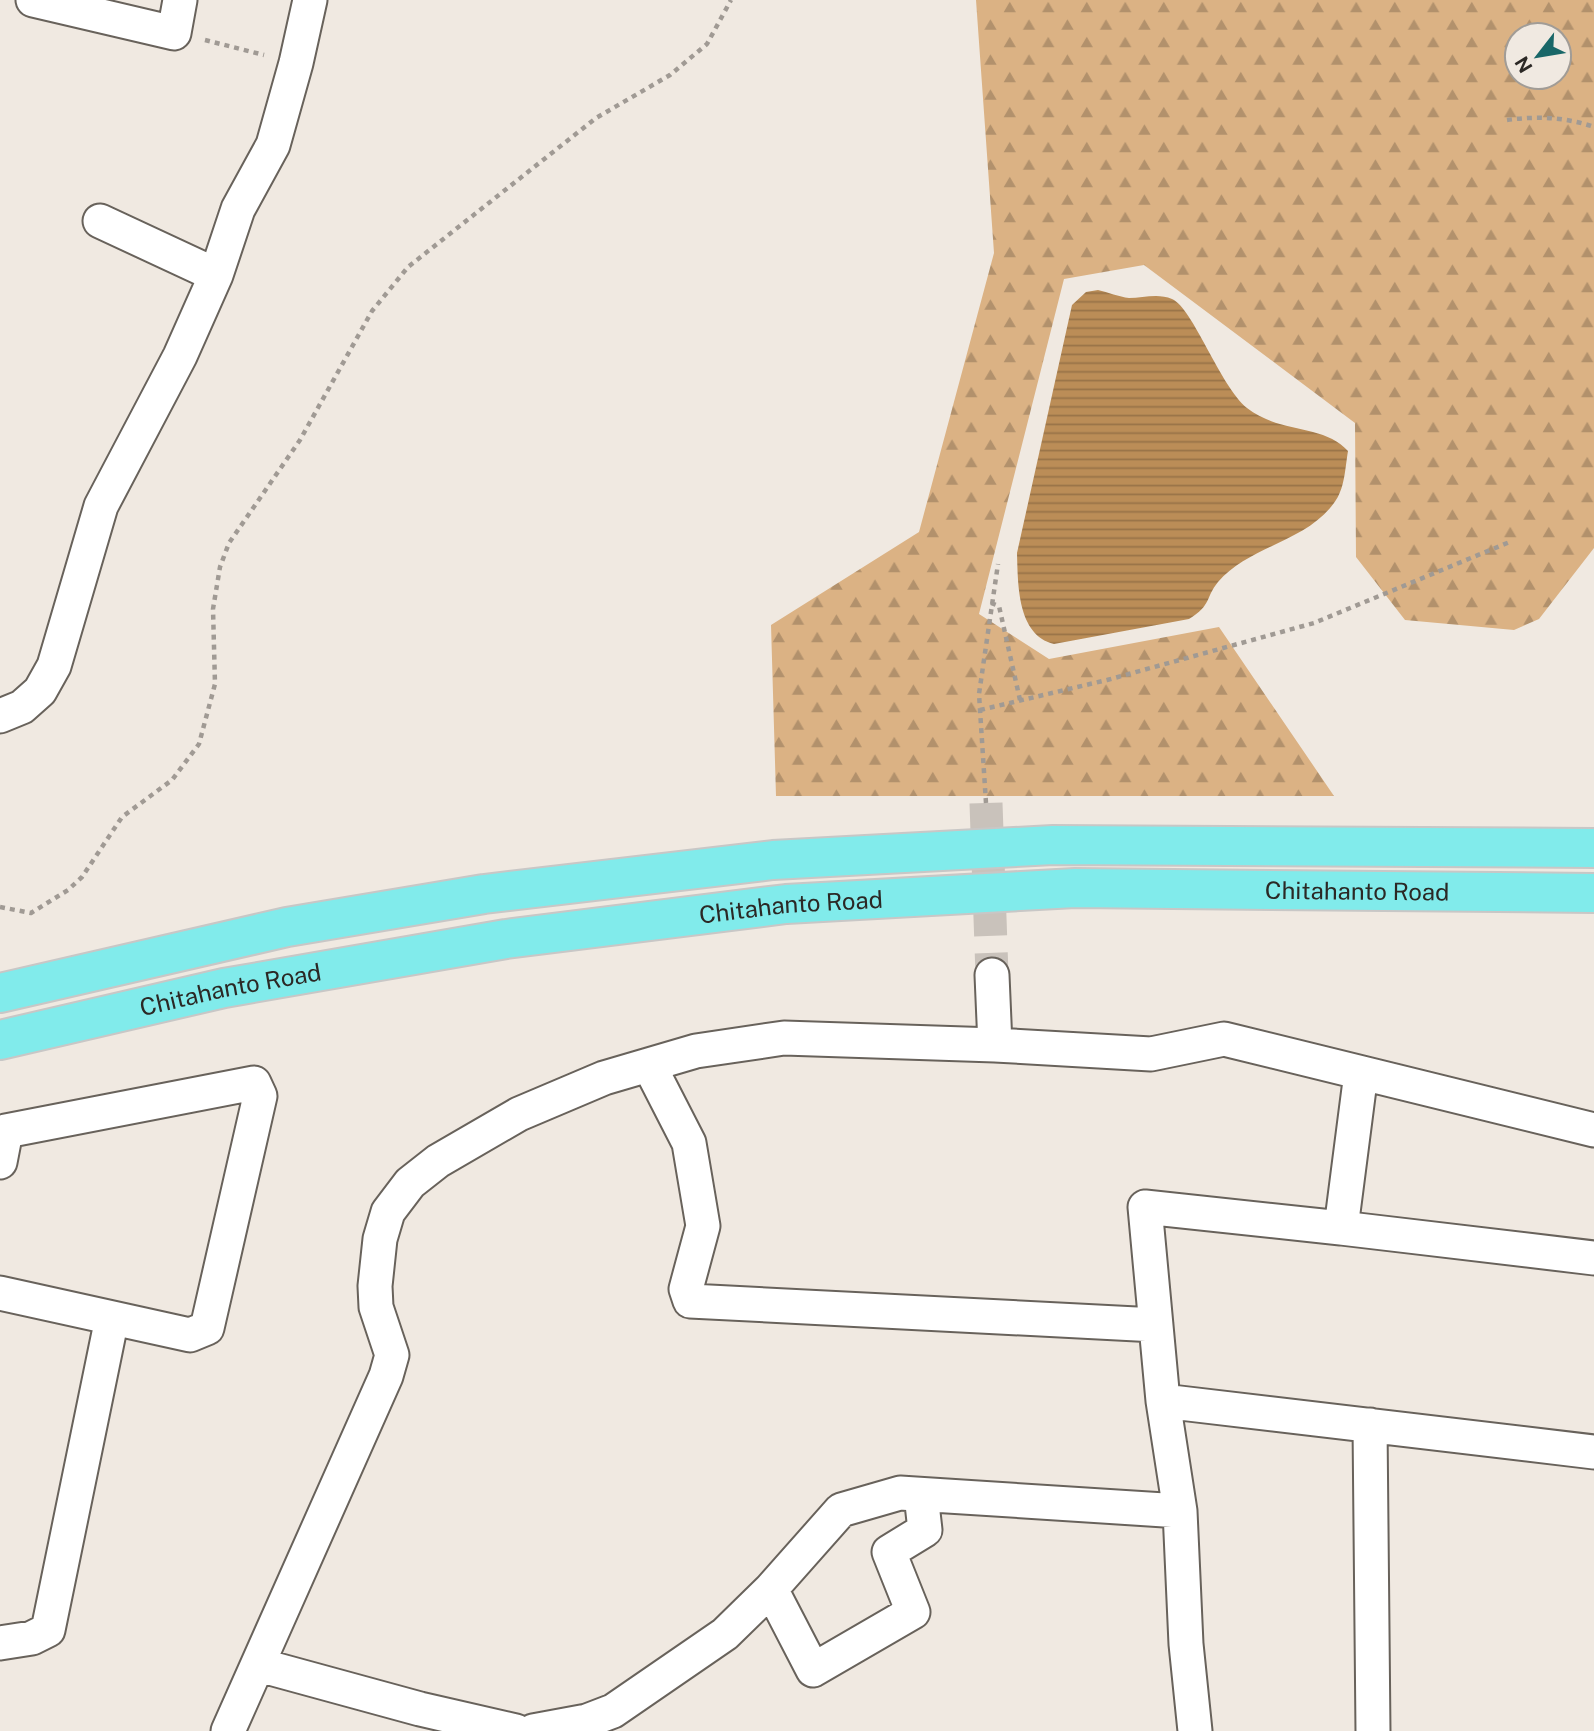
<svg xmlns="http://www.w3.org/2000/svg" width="1594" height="1731" font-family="'Public Sans',sans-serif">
  <defs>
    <pattern id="forest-firs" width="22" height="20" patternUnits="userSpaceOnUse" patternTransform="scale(1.75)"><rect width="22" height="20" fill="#dbb284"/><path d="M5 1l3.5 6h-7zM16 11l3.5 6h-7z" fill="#b2916c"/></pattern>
    <pattern id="water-rules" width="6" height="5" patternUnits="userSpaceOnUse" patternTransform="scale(1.75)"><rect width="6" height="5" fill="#bb8d57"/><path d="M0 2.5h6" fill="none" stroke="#987348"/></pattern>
  </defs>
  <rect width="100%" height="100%" fill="#f0e9e1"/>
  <path fill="url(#forest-firs)" fill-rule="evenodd" d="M976,0H1594V548L1539,619L1514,630L1405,620L1356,557L1355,423L1144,265L1064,279L979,614L1049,659L1219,627L1334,796H776L771,625L919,532L994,253ZM1517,35H1559V77H1517Z"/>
  <path fill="url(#water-rules)" d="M1098,290C1108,292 1119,297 1129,298C1143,298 1158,293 1172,299C1193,308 1220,386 1247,408C1280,434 1325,424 1348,451C1345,468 1345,489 1334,503C1306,542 1249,546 1218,582C1205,598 1212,605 1189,619L1054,644C1017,635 1018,584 1017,553L1072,305L1086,292Z"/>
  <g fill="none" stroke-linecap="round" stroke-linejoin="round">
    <path stroke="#c9c2bb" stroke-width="33" stroke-dasharray="33 17" stroke-linecap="butt" d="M986,803L992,975"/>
    <defs>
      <path id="street" d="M33,0L174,33L180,0
        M100,221L216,275
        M0,716L22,707L40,691L54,666L101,506L180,356L216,275L238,209L273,145L296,63L310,0
        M995,1045L1151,1054L1224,1039L1594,1130
        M649,1065L689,1143L703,1226L686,1289L690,1301L1156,1325
        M0,1162L6,1131L254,1083L260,1096L207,1328L190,1335L0,1293
        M1341,1228L1594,1258
        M1163,1401L1594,1452
        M1370,1425L1373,1731
        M771,1589L813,1670L913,1612L889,1552L925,1530L921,1495
        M0,1643L32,1638L48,1630L112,1318
        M259,1665L420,1709L516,1731
        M228,1731L386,1376L392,1355L376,1307L375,1286L380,1239L388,1212L410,1183L438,1161L519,1114L604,1078L696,1051L784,1038L995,1045L992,975
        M533,1731L587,1721L613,1711L725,1634L771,1589L841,1510L900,1493L1180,1511
        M1195,1731L1186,1644L1180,1511L1163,1401L1145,1207L1341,1228L1361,1073"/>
      <g id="highway">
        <path d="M0,993L287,927L484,894L773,860L1053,845L1594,848"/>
        <path id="s1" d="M0,1040L224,988L506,939L786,904L1075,888L1594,893"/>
      </g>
    </defs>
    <use href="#street" stroke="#68625b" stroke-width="37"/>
    <use href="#highway" stroke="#c8c7c6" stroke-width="42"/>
    <path stroke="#a09a94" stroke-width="4.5" stroke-dasharray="5 5" stroke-linecap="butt" d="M205,40L264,55
      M1507,120C1536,116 1566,117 1594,127
      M991,603L999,606L1020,700
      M980,710L1107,680L1314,623L1512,541
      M986,803L979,694L998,564
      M0,907L31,913L68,890L82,877L122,817L172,780L199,744L215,684L213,609L220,567L229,543L300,440L372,311L408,267L596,118L670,75L707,44L731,0"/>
    <use href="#street" stroke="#fff" stroke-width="33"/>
    <use href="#highway" stroke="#81ebeb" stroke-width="38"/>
  </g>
  <g text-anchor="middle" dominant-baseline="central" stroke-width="7" stroke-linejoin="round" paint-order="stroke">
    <g font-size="24" fill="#2b2825" stroke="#f0e9e1">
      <text stroke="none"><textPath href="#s1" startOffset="1370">Chitahanto Road</textPath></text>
      <text stroke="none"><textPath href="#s1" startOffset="803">Chitahanto Road</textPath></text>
      <text stroke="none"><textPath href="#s1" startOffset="236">Chitahanto Road</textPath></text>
    </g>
  </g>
  <g transform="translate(1538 56) rotate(239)"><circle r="33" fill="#f0e9e1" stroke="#a19c96" stroke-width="2"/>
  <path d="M0-5L12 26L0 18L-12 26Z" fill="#196768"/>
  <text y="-10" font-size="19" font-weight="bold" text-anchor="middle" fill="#2b2825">N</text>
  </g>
</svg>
